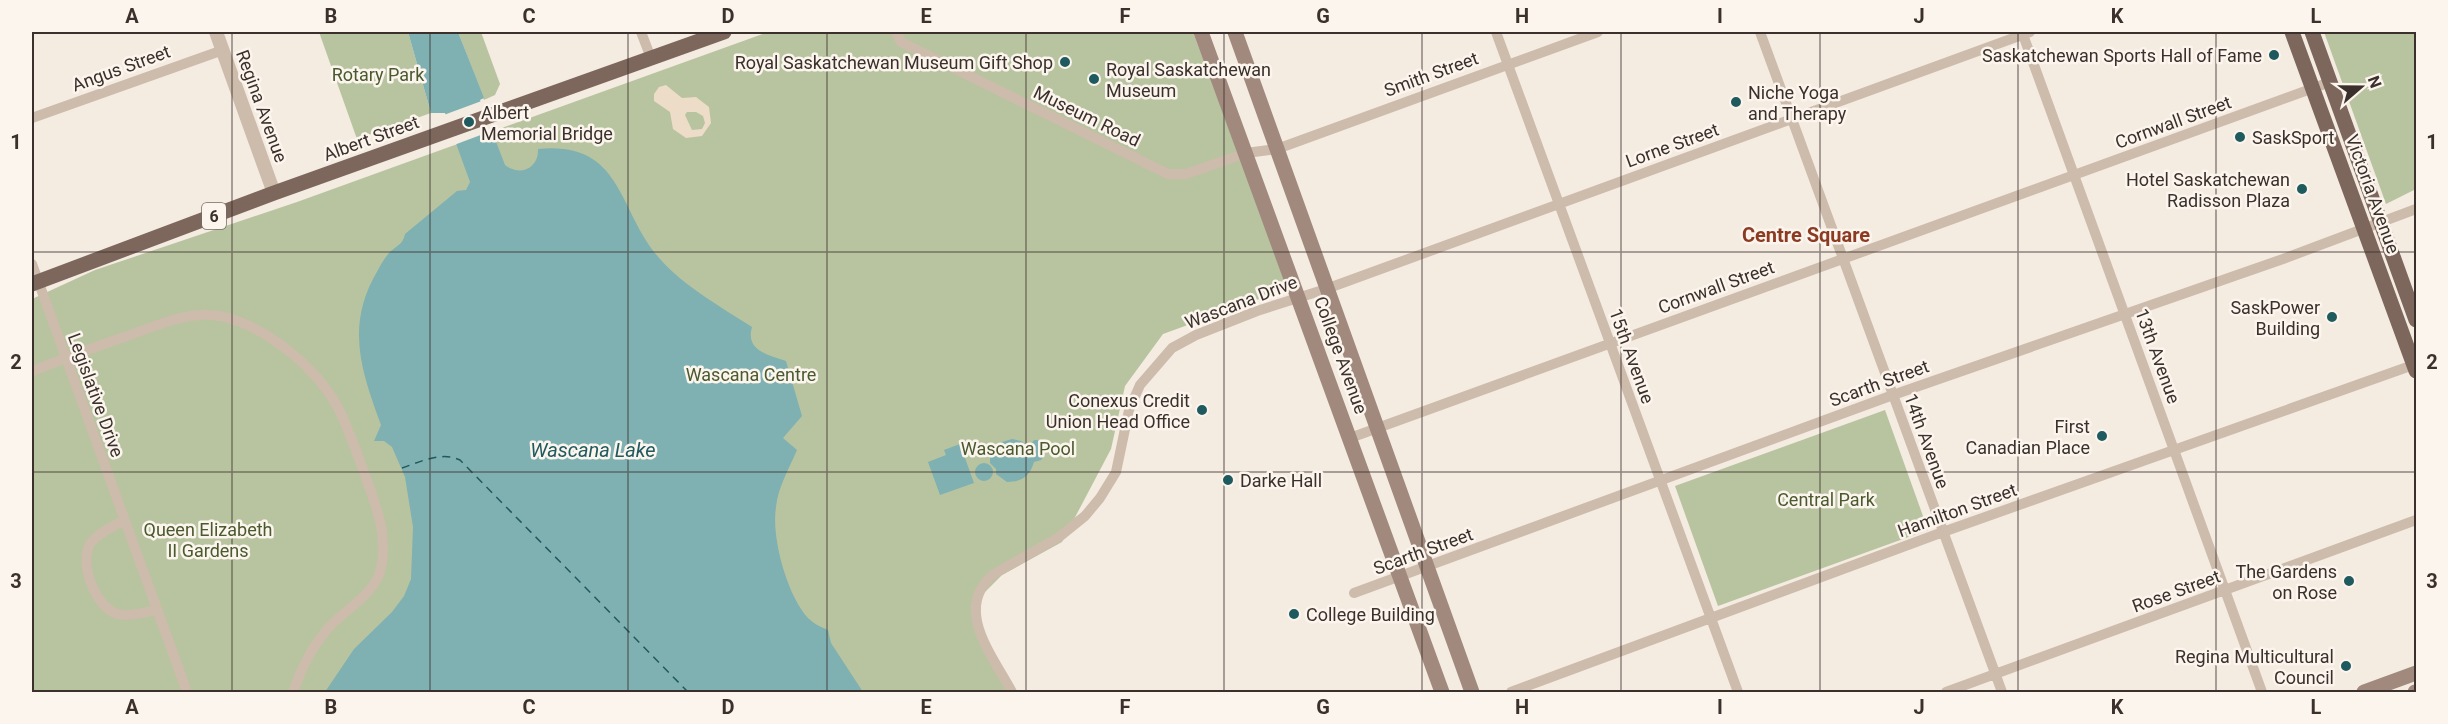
<svg xmlns="http://www.w3.org/2000/svg" width="2448" height="724" font-family="Roboto,sans-serif">
  <rect width="100%" height="100%" fill="#f4ebe1"/>
  <path fill="#b8c4a0" d="M319,32H408L431,113L357,139Z
    M458,32H481L500,84L495,95L484,100Z
    M768,32H1193L1289,288L1163,334L1125,386L1111,449L1062,542L1002,575L981,596L980,626L1016,692H32V299L95,270L297,202Z
    M2324,32H2416V189L2386,204Z
    M1885,410L1928,530L1718,606L1675,486Z"/>
  <path fill="#ecdcc8" fill-rule="evenodd" d="M666,85L682,98L696,97L709,107L711,123L702,136L686,138L673,129L670,112L654,101V94L659,87ZM687,112H696L703,116L705,123L702,129L692,130L685,115Z"/>
  <path fill="#7fb0b2" d="M408,32H458L484,98L480,100L505,165C520,177 539,168 538,149C624,141 617,211 660,259C685,287 721,307 752,327C745,351 769,355 786,361L802,416L783,438L797,450C789,469 778,487 776,507C771,537 787,595 808,618C814,624 821,627 828,630L831,643L863,692H325L354,649L392,612L404,596L411,579L413,527L405,477L392,447L384,441H374L381,425C361,370 345,325 378,270C381,264 386,256 391,251C398,245 403,244 405,234L457,191L466,190L470,182L445,113H431Z
    M1012,439L1021,441L1029,447L1034,440H1041C1046,445 1046,455 1041,460L1034,462C1030,476 1022,482 1007,482L996,474V469L990,463V457L999,443Z
    M960,444L974,483L940,495L928,462L946,455L944,450Z
    M975 472a9 9 0 1 1 18 0a9 9 0 1 1-18 0Z"/>
  <path fill="#f4ebe1" d="M487,99L484,102L494,130L454,145L443,116H441Z"/>
  <g fill="none" stroke-linecap="round" stroke-linejoin="round">
    <path stroke="#1f5a5e" stroke-width="1.5" stroke-dasharray="8 6" stroke-linecap="butt" d="M402,468C420,462 441,451 460,460L688,692"/>
    <path stroke="#cdbbac" stroke-width="10" d="M641,32L651,58
      M896,32L901,42L1168,174H1186L1246,153L1277,149L1598,32
      M1496,32L1738,692
      M1760,32L2002,692
      M2022,32L2262,692
      M32,118L223,50
      M32,264L187,692
      M32,371C64,359 97,346 130,335C152,327 176,317 200,315C250,312 312,362 336,404C348,426 356,451 365,475C376,506 388,534 381,568C375,596 341,611 325,632C311,649 300,672 293,692
      M1350,438L2330,82
      M124,520C113,527 97,533 90,544C79,564 95,605 115,613C127,618 145,612 157,610
      M1354,593L1893,395L2283,259L2416,209
      M1012,692C993,656 952,608 994,574L1059,537L1085,516L1100,498L1116,472L1129,410L1140,385L1172,348L1196,335L1257,311L1326,289L2030,32
      M1511,692L1943,532L2416,364
      M1946,692L2416,520"/>
    <path stroke="#cdbbac" stroke-width="14" d="M216,32L274,193"/>
    <path stroke="#a18a7d" stroke-width="15" d="M1201,32L1442,692
      M1235,32L1472,692
      M2364,692L2416,673
      M2415,692H2416"/>
    <path stroke="#7d675c" stroke-width="15" d="M2292,32L2416,371
      M2312,32L2416,320
      M32,284L274,193L724,32"/>
  </g>
  <path fill="none" stroke="#3b302b" stroke-width="1.5" stroke-opacity="0.55" d="M232,32V692M430,32V692M628,32V692M827,32V692M1026,32V692M1224,32V692M1422,32V692M1621,32V692M1820,32V692M2018,32V692M2216,32V692M32,252H2416M32,472H2416"/>
  <g fill="#1f5a5e" stroke="#fbf5ee" stroke-width="2">
    <circle cx="2274" cy="55" r="6"/>
    <circle cx="1065" cy="62" r="6"/>
    <circle cx="1094" cy="79" r="6"/>
    <circle cx="1736" cy="102" r="6"/>
    <circle cx="469" cy="122" r="6"/>
    <circle cx="2240" cy="137" r="6"/>
    <circle cx="2302" cy="189" r="6"/>
    <circle cx="2332" cy="317" r="6"/>
    <circle cx="1202" cy="410" r="6"/>
    <circle cx="2102" cy="436" r="6"/>
    <circle cx="1228" cy="480" r="6"/>
    <circle cx="2349" cy="581" r="6"/>
    <circle cx="1294" cy="614" r="6"/>
    <circle cx="2346" cy="666" r="6"/>
  </g>
  <g text-anchor="middle" dominant-baseline="central" stroke-width="5" stroke-linejoin="round" paint-order="stroke">
    <rect fill="#fbf5ee" stroke="#756b66" stroke-width="1.5" x="202" y="203" width="24" height="26" rx="4.5"/>
    <g font-size="16" font-weight="bold" fill="#3b302b">
      <text x="214" y="216">6</text>
    </g>
    <g font-size="18" fill="#3b302b" stroke="#fbf5ee" text-anchor="end">
      <text x="2262" y="55">Saskatchewan Sports Hall of Fame</text>
      <text x="1053" y="62">Royal Saskatchewan Museum Gift Shop</text>
      <text x="1106" y="69" text-anchor="start">Royal Saskatchewan<tspan x="1106" dy="21">Museum</tspan></text>
      <text x="1748" y="92" text-anchor="start">Niche Yoga<tspan x="1748" dy="21">and Therapy</tspan></text>
      <text x="481" y="112" text-anchor="start">Albert<tspan x="481" dy="21">Memorial Bridge</tspan></text>
      <text x="2252" y="137" text-anchor="start">SaskSport</text>
      <text x="2290" y="179">Hotel Saskatchewan<tspan x="2290" dy="21">Radisson Plaza</tspan></text>
      <text x="2320" y="307">SaskPower<tspan x="2320" dy="21">Building</tspan></text>
      <text x="1190" y="400">Conexus Credit<tspan x="1190" dy="21">Union Head Office</tspan></text>
      <text x="2090" y="426">First<tspan x="2090" dy="21">Canadian Place</tspan></text>
      <text x="1240" y="480" text-anchor="start">Darke Hall</text>
      <text x="2337" y="571">The Gardens<tspan x="2337" dy="21">on Rose</tspan></text>
      <text x="1306" y="614" text-anchor="start">College Building</text>
      <text x="2334" y="656">Regina Multicultural<tspan x="2334" dy="21">Council</tspan></text>
    </g>
    <g font-size="18" fill="#3b302b" stroke="#fbf5ee">
      <text transform="translate(121 68) rotate(-20)">Angus Street</text>
      <text transform="translate(1431 74) rotate(-20)">Smith Street</text>
      <text transform="translate(262 106) rotate(70)">Regina Avenue</text>
      <text transform="translate(1087 116) rotate(26)">Museum Road</text>
      <text transform="translate(2173 122) rotate(-20)">Cornwall Street</text>
      <text transform="translate(371 138) rotate(-20)">Albert Street</text>
      <text transform="translate(1672 145) rotate(-20)">Lorne Street</text>
      <text transform="translate(2373 194) rotate(70)">Victoria Avenue</text>
      <text transform="translate(1716 287) rotate(-20)">Cornwall Street</text>
      <text transform="translate(1241 302) rotate(-21)">Wascana Drive</text>
      <text transform="translate(1341 355) rotate(70)">College Avenue</text>
      <text transform="translate(1632 356) rotate(70)">15th Avenue</text>
      <text transform="translate(2158 356) rotate(70)">13th Avenue</text>
      <text transform="translate(1879 383) rotate(-20)">Scarth Street</text>
      <text transform="translate(96 395) rotate(70)">Legislative Drive</text>
      <text transform="translate(1927 441) rotate(70)">14th Avenue</text>
      <text transform="translate(1957 510) rotate(-20)">Hamilton Street</text>
      <text transform="translate(1423 551) rotate(-20)">Scarth Street</text>
      <text transform="translate(2176 591) rotate(-20)">Rose Street</text>
    </g>
    <g font-size="18" fill="#4a5a2e" stroke="#fbf5ee">
      <text x="378" y="74">Rotary Park</text>
      <text x="751" y="374">Wascana Centre</text>
      <text x="1018" y="448">Wascana Pool</text>
      <text x="1826" y="499">Central Park</text>
      <text x="208" y="529">Queen Elizabeth<tspan x="208" dy="21">II Gardens</tspan></text>
    </g>
    <g font-size="20" font-weight="bold" fill="#8c3b22" stroke="#fbf5ee">
      <text x="1806" y="235">Centre Square</text>
    </g>
    <g font-size="20" font-style="italic" fill="#1f5a5e" stroke="#fbf5ee">
      <text x="593" y="450">Wascana Lake</text>
    </g>
  </g>
  <rect width="2448" height="724" fill="none" stroke="#fbf5ee" stroke-width="66"/>
  <g transform="translate(2361 87) rotate(70)" stroke="#fbf5ee" stroke-width="4.5" paint-order="stroke">
  <path d="M0-4.5L10 22L0 15L-10 22Z" fill="#3b302b"/>
  <text y="-9" font-size="16" font-weight="bold" text-anchor="middle" fill="#3b302b">N</text>
  </g>
  <rect x="33" y="33" width="2382" height="658" fill="none" stroke="#3b302b" stroke-width="2"/>
  <g font-size="20" text-anchor="middle" font-weight="bold" fill="#3b302b">
    <text x="132" y="23">A</text>
    <text x="331" y="23">B</text>
    <text x="529" y="23">C</text>
    <text x="728" y="23">D</text>
    <text x="926" y="23">E</text>
    <text x="1125" y="23">F</text>
    <text x="1323" y="23">G</text>
    <text x="1522" y="23">H</text>
    <text x="1720" y="23">I</text>
    <text x="1919" y="23">J</text>
    <text x="2117" y="23">K</text>
    <text x="2316" y="23">L</text>
    <text x="16" y="149">1</text>
    <text x="2432" y="149">1</text>
    <text x="16" y="369">2</text>
    <text x="2432" y="369">2</text>
    <text x="16" y="588">3</text>
    <text x="2432" y="588">3</text>
    <text x="132" y="714">A</text>
    <text x="331" y="714">B</text>
    <text x="529" y="714">C</text>
    <text x="728" y="714">D</text>
    <text x="926" y="714">E</text>
    <text x="1125" y="714">F</text>
    <text x="1323" y="714">G</text>
    <text x="1522" y="714">H</text>
    <text x="1720" y="714">I</text>
    <text x="1919" y="714">J</text>
    <text x="2117" y="714">K</text>
    <text x="2316" y="714">L</text>
  </g>
</svg>
